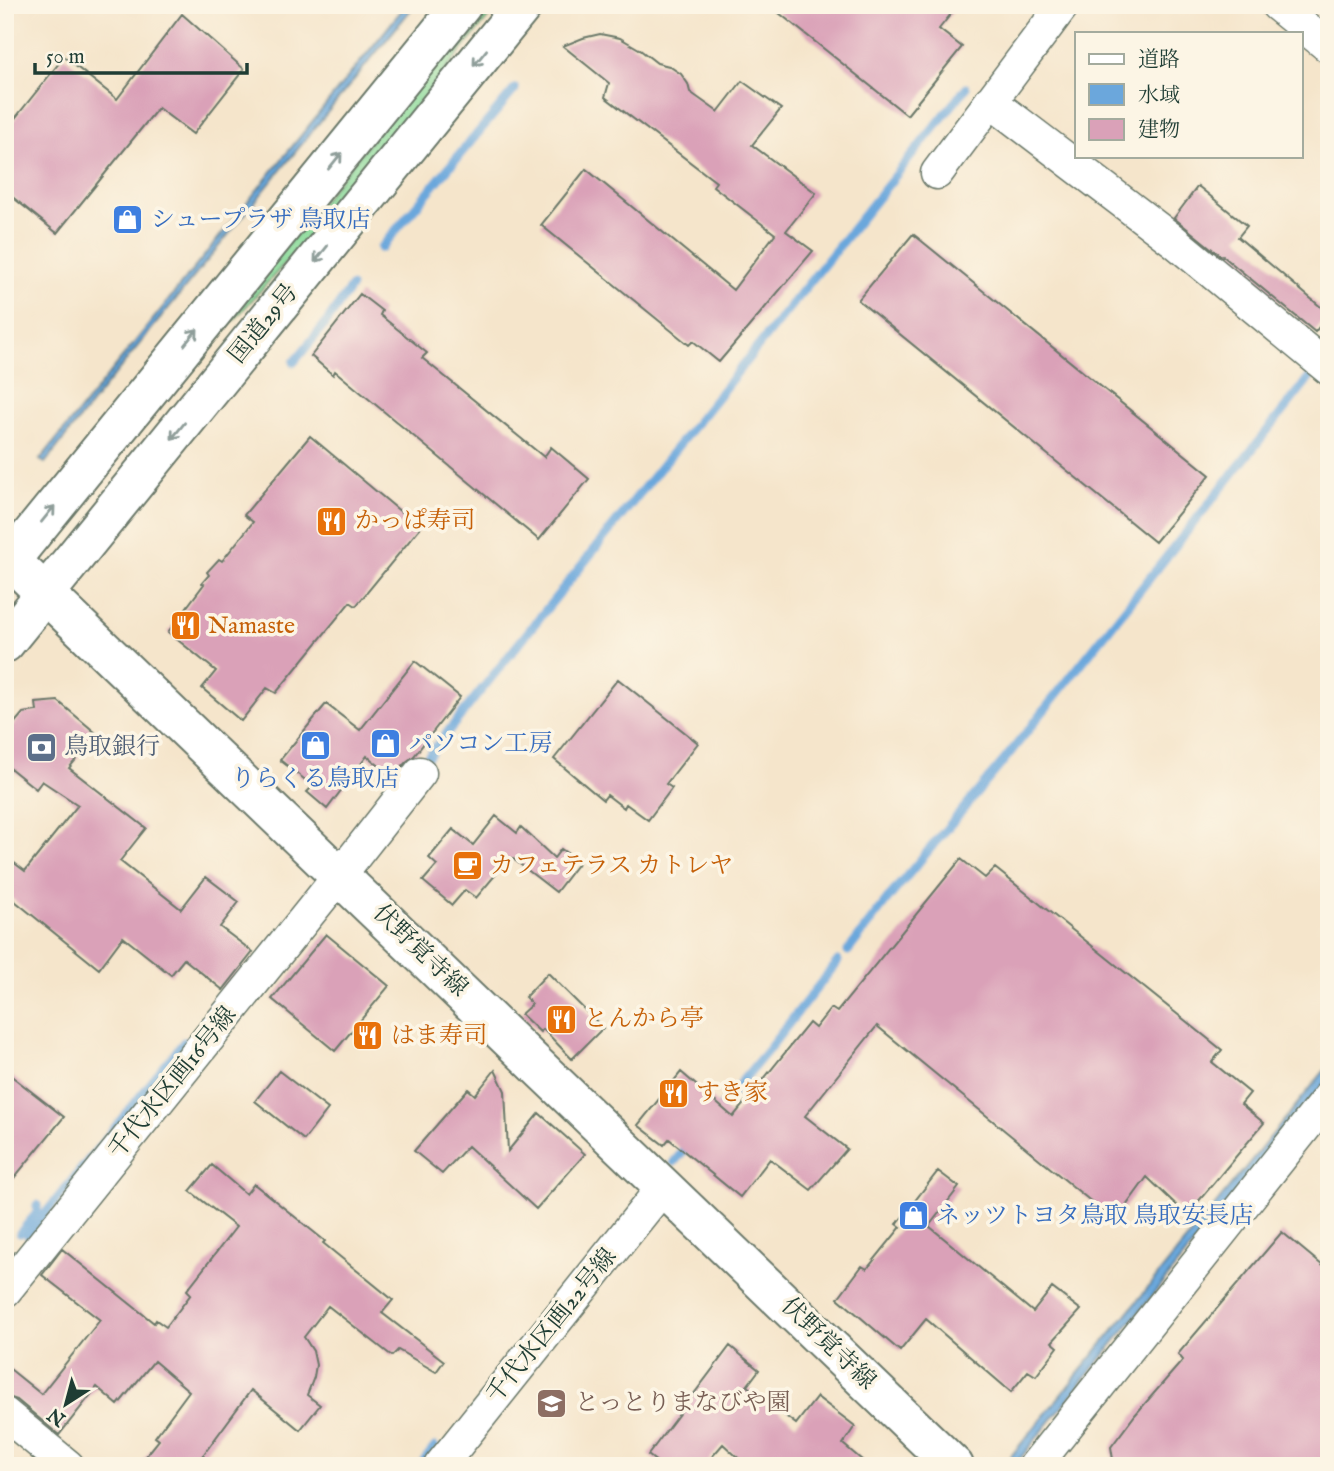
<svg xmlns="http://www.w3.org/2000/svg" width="1334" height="1471" font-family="'IM FELL English','Noto Serif JP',serif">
  <rect width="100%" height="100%" fill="#fcf5e5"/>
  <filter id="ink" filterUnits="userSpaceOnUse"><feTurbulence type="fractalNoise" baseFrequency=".0143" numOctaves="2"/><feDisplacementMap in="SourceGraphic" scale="14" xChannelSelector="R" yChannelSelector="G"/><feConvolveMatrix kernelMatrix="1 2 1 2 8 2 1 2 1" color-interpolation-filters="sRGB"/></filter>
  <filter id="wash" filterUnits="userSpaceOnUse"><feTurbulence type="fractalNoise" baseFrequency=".00686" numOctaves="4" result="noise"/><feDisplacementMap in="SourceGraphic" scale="28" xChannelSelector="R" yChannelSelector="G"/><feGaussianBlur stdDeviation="1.57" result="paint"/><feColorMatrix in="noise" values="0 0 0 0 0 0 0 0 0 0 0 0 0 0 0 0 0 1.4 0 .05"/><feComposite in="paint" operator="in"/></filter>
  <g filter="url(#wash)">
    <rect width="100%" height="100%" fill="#f5e5cb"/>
    <path fill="#8bdb9b" stroke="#558c68" stroke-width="2" d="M480,5H498L335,208L233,321L228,318Z"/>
    <path fill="#6ba7dc" stroke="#457288" stroke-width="2" d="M406,5L413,7L98,395L45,463L40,460Z
      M1329,1065V1078L1014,1466H1003Z"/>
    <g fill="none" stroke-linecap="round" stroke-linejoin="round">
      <path stroke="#6ba7dc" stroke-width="9" d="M381,248L515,89
        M294,362L326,323L351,287
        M417,765H421L966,88
        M848,951L891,895L1002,763L1314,372
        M714,1115L768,1050L838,961
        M674,1162L691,1142
        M20,1233L37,1213V1205
        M28,1235L184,1042
        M5,1264L9,1260
        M420,1466L435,1447"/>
    </g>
    <g id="blocks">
      <path fill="#daa1b8" d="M769,5H958L939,29L962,47L907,115Z
        M182,14L244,69L193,134L158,108L57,233L5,191V131L64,57L117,99Z
        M600,34L620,38L639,49L657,63L669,66L681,74L688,84L690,92L718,112L742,81L781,109L752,145L816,193L786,231L813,251L719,362L693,341L689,345L541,225L586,169L733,290L775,234L713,186L716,182L605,97L609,83L563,46L583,38Z
        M1198,186L1247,226L1238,237L1329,314L1315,332L1223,256L1222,257L1174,218Z
        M913,234L1210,475L1155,542L858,300Z
        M360,294L382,311L380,315L427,353L422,358L544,457L551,447L589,479L539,540L335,371L333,375L311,356Z
        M310,436L420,528L356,606L350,602L276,693L267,688L241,721L202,688L216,671L168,632L204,584L202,583L209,575L207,572L219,559L222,561L253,522L244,515Z
        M415,661L460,697L414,756L406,762L393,777L367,756L327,809L307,792L313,786L280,760L326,704L360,730Z
        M618,679L698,743L666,784L672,788L648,820L626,804L624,808L607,795L603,800L554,759Z
        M58,701L97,734L69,768L146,828L120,861L181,909L206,877L239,902L220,927L253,952L223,990L184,959L171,975L123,937L99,969L5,893V856L25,871L78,805L42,781L36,789L5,764V734L23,713L37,711L36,703Z
        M496,816L517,833L521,827L554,858L561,849L579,862L556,892L512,858L509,861L508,860L476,898L465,890L452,905L423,881L437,865L429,858L453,829L473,845Z
        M961,859L985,878L995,868L1222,1050L1212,1062L1250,1093L1241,1104L1264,1123L1187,1215L1147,1177L1115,1221L877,1026L805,1116L847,1149L811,1190L770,1159L740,1197L669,1139L664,1145L638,1125L681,1072L733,1117L809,1023L815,1028L831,1008L837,1012Z
        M326,934L389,986L335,1051L272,999Z
        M548,973L603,1028L572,1059L543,1029L540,1032L521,1014L532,1004L525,997Z
        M495,1070L505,1091L508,1151L539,1113L585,1154L536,1209L468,1146L442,1174L414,1151L468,1089L475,1095Z
        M5,1071L64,1117L5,1189Z
        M279,1071L328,1109L304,1140L255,1101Z
        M212,1165L246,1194L254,1184L325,1241L323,1243L393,1300L382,1313L444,1361L436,1372L398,1350L392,1356L328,1306L304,1337L313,1351L316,1365L314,1377L307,1395L320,1405L300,1430L251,1390L195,1466H138L159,1440L155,1437L189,1391L154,1361L118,1405L97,1387L59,1435L17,1400L5,1396V1365L41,1394L100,1320L42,1275L62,1249L154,1323L156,1320L166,1327L191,1294L187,1290L236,1227L190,1191Z
        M938,1171L959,1187L929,1226L1033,1312L1052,1288L1081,1310L1052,1342L1058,1347L1036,1376L1028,1371L1011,1392L926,1319L900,1351L838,1298L862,1266L867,1269L901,1227L897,1224Z
        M1282,1232L1329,1271V1466H1114L1111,1447L1135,1415L1183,1360L1178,1354Z
        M730,1346L759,1370L747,1386L796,1424L817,1397L855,1426L843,1444L869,1466H747L723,1444L704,1466H662L648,1455Z"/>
    </g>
  </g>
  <g filter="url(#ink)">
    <use href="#blocks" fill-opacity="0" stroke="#6a7869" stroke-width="2"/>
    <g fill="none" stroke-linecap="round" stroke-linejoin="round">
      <defs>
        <path id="street" d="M1277,5L1329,47
          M990,101L1174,241L1329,369
          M937,173L1063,5
          M5,1291L340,875L420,773
          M5,1414L68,1466
          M440,1466L664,1186
          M1035,1466L1329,1097"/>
        <path id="secondary" d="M5,555L954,1466"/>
        <path id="highway" d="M5,567L462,5
          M5,643L523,5"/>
      </defs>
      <use href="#street" stroke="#6a7869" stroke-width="35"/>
      <use href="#secondary" stroke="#6a7869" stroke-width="42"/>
      <use href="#highway" stroke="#6a7869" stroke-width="42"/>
      <use href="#street" stroke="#fff" stroke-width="32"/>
      <use href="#secondary" stroke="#fff" stroke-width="38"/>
      <use href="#highway" stroke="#fff" stroke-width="38"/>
    </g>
    <defs><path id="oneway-shaft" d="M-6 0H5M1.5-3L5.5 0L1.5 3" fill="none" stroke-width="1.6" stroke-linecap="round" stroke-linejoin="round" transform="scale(1.75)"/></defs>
    <g stroke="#8f9e9a">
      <use href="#oneway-shaft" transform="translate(480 58) rotate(129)"/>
      <use href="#oneway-shaft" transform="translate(335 161) rotate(-51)"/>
      <use href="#oneway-shaft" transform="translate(321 254) rotate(129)"/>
      <use href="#oneway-shaft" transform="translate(191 337) rotate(-51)"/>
      <use href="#oneway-shaft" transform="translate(178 431) rotate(129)"/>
      <use href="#oneway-shaft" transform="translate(48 514) rotate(-51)"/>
    </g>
  </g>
  <defs>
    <symbol id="shop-square" viewBox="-11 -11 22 22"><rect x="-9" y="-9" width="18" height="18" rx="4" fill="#3f7fe0" stroke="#fcf5e5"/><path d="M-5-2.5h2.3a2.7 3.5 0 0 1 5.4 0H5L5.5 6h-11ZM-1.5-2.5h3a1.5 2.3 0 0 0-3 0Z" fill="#fff"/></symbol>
    <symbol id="restaurant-square" viewBox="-11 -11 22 22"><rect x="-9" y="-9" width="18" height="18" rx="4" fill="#e8710a" stroke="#fcf5e5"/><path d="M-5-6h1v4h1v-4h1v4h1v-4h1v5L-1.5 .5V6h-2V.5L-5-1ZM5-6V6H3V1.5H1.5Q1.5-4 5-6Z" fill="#fff"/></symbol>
    <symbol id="bank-square" viewBox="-11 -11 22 22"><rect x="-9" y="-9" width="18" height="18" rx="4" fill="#5c6f8a" stroke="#fcf5e5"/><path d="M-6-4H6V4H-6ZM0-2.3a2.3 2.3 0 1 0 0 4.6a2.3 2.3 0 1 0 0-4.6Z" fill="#fff"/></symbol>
    <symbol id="cafe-square" viewBox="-11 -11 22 22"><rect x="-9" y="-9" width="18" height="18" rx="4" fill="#e8710a" stroke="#fcf5e5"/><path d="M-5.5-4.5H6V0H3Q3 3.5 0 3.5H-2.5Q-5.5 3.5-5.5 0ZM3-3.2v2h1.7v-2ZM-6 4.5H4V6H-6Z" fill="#fff"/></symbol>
    <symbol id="school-square" viewBox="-11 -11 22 22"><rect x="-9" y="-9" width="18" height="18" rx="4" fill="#8d6e63" stroke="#fcf5e5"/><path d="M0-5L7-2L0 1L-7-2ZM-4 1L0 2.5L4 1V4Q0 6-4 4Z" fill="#fff"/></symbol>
  </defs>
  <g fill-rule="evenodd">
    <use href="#shop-square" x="110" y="202" width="35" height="35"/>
    <use href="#restaurant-square" x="314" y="504" width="35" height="35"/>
    <use href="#restaurant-square" x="168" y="608" width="35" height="35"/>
    <use href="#shop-square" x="368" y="726" width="35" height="35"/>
    <use href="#shop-square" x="298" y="728" width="35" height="35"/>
    <use href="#bank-square" x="24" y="730" width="35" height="35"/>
    <use href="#cafe-square" x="450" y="848" width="35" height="35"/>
    <use href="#restaurant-square" x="544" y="1002" width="35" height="35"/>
    <use href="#restaurant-square" x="350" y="1018" width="35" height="35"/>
    <use href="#restaurant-square" x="656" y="1076" width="35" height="35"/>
    <use href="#shop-square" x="896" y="1198" width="35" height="35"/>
    <use href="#school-square" x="534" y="1386" width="35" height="35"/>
  </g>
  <g text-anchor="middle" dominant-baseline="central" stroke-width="7" stroke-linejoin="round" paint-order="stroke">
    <g font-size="24" fill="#366cbe" stroke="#fcf5e5" text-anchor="start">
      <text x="151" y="220">シュープラザ 鳥取店</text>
      <text x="409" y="744">パソコン工房</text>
      <text x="315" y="779" text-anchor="middle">りらくる鳥取店</text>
      <text x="936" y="1216">ネッツトヨタ鳥取 鳥取安長店</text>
    </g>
    <g font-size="24" fill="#1f3d34" stroke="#fcf5e5">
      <text transform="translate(264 324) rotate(-51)">国道29号</text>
      <text transform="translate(420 951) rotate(44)">伏野覚寺線</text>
      <text transform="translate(173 1083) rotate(-51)">千代水区画16号線</text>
      <text transform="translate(552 1326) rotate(-51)">千代水区画22号線</text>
      <text transform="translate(828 1344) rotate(44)">伏野覚寺線</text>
    </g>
    <g font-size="24" fill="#c56008" stroke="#fcf5e5" text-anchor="start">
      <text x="355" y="521">かっぱ寿司</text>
      <text x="208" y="626">Namaste</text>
      <text x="490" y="866">カフェテラス カトレヤ</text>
      <text x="584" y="1019">とんから亭</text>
      <text x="391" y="1036">はま寿司</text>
      <text x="696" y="1093">すき家</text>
    </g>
    <g font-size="24" fill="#4e5e75" stroke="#fcf5e5" text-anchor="start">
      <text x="64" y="747">鳥取銀行</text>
    </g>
    <g font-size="24" fill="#785e54" stroke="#fcf5e5" text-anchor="start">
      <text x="575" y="1403">とっとりまなびや園</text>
    </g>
  </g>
  <rect width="1334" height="1471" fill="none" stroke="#fcf5e5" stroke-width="28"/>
  <rect x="1075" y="32" width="228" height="126" fill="#fcf5e5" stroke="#a4ab9e" stroke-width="2"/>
  <rect x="1089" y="54" width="35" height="10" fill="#ffffff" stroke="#a4ab9e" stroke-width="2"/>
  <text x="1138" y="66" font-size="21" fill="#1f3d34">道路</text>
  <rect x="1089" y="84" width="35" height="21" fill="#6ba7dc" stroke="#a4ab9e" stroke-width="2"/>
  <text x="1138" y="102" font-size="21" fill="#1f3d34">水域</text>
  <rect x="1089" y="119" width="35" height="21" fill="#daa1b8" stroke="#a4ab9e" stroke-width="2"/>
  <text x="1138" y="136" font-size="21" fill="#1f3d34">建物</text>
  <g transform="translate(66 1404) rotate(216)" stroke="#fcf5e5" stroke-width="5" paint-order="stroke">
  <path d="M0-5L12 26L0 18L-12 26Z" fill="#1f3d34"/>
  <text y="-10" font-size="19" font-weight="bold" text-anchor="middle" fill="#1f3d34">N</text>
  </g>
  <path d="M35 63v10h212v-10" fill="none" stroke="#1f3d34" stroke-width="3.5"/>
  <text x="46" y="63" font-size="21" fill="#1f3d34" stroke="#fcf5e5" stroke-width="5" paint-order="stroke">50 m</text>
</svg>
